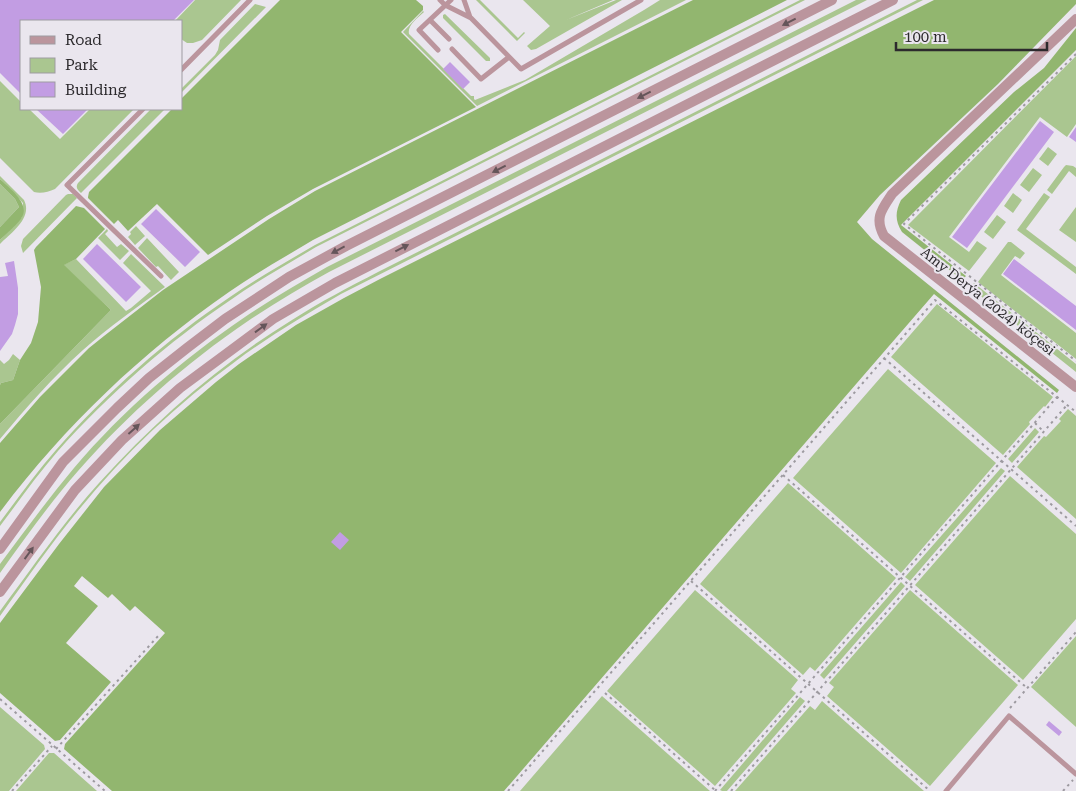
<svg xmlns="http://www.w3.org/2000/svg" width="1076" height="791" font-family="'Roboto Serif',serif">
  <rect width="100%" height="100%" fill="#eae6ee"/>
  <path fill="#aac690" d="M195,0H241L202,40L193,43H187L181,39V21H175Z
    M476,0H480L518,38L524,32L525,33L517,41Z
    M523,0H613L566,20L616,0H622L536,49L531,50L527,46L550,26Z
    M660,0H686L477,106L403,32L423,11L424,12C418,18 407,25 409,34L471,96H474V99L475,100L525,80L644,10Z
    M800,0H805L316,247C288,264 259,280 232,299C168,342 109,394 58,451C37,475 19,501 0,526V522C18,498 36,473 56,450C107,392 166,340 230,297C258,278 286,262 315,245Z
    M856,0H867L329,272C302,287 275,303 248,321C186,363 128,414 78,471C50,503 25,538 0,573V564C24,532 48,499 74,468C123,410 183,359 245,317C272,299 299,283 327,267Z
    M917,0H923L341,294C305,315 269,336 236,361C177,404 123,455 77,512C50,545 25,581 0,616V611C32,568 63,523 99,483C156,420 220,364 292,320C320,302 349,287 378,272Z
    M255,4L266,7L181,93V89L215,55L218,50L220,40Z
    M445,14L490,58V61H486L443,18V15Z
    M1076,56V124L1067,137L1040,117L949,237L969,252L977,241L987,248L969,271L908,225Z
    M0,81L21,102V109H29L60,139L90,109H134L55,189C48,192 41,194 34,192L0,158Z
    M151,109H165L81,193C78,190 75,188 78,183Z
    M1048,147L1057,154L1048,166L1039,159Z
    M1066,165L1073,166L1076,168V177L1069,171L1052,194L1047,190L1064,167Z
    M1033,168L1042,175L1029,192L1020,185Z
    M0,176L24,200C33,218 11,233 0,244V240L22,217L23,203L0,179Z
    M0,184L15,199L19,207L0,227Z
    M1013,193L1022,200L1013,213L1004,206Z
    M1044,193L1050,197L1026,229L1076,267V274L1017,230Z
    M68,194H73L77,198L23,253L21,246L23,239L66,195Z
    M1076,207V242L1059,230Z
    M997,215L1006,222L993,239L984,232Z
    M136,226L145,236L135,245L128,237L131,234L130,232Z
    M107,229L108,231L105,234L117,247L121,244L129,251L120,260L98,238Z
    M147,238L179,272L171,280L158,266L156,267L138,248Z
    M1008,242H1011L1025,253L1020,259L1015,256L1001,275L1076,333V359L978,282Z
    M131,254L165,287C137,307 109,327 83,350C53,377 26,408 0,439V424L111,310L63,265L76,259L126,311L131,308L151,291L123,263Z
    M974,283L1076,364V372L973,290L972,287Z
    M937,304L1053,397L1045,407L1044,406L1029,422L1030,424L1003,455L891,357Z
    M13,354L20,360L13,380L1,383L0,385V360L4,364L9,360Z
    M888,369L996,463L901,573L793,478Z
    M1068,409L1076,416V519L1017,467L1044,436L1046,437L1061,421L1059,419Z
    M1035,428L1039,432L1012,463L1008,459Z
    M1001,468L1005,471L910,581L905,577Z
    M1010,476L1076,534V619L1023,680L915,585Z
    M788,483L896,578L815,671L810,667L803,675L700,584Z
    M901,582L905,586L824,679L820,675Z
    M695,590L798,680L791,689L796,693L715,786L607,691Z
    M910,590L1018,685L930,786L827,696L834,687L829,683Z
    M1076,636V727L1031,687Z
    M602,696L710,791H520Z
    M800,697L805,701L727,791H722L720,790Z
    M822,701L924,791H735L810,706L815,710Z
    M0,707L44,745L45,749L9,791H0Z
    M49,753H54L97,791H16Z"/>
  <path fill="#92b66f" d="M280,0H416L423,6V10L401,32L476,107L313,189L267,216L208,255L157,204L128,231L118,220L114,224L88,198V197L89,192L172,109H181V99Z
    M693,0H787L313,240C285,257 256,273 229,292C141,353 64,427 0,512V443L40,397L89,348L104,336L163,290L269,219L315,191Z
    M934,0H1076V4L998,84L880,195L857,222L872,239L1059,390L1057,393L934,294L504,791H112L64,749L65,744L165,633L135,606L130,611L112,594L108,598L82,576L74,586L98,606L66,643L111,682L60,740L55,741L0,693V623L59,544L104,487L160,430L216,382L239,364L296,325L344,298L380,279Z
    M1076,28V50L901,225L966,276L962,280L902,232C895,221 895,212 901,200L1014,92L1044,68Z
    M0,179C9,188 30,203 22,217C20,222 5,235 0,240V227L19,207L15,199L0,184Z
    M76,206L84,208L105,229L76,259L64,265L111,310L0,424V385L1,383L13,380L20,360L31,343L38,322L41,287L34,250L36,247Z"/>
  <path fill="#c29de3" d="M0,0H194L173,21H21V94L0,73Z
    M450,62L470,82L463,89L443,69Z
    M36,109H88L63,134Z
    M1040,121L1054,132L967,248L952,237Z
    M1076,127V142L1069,137Z
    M156,209L200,252L185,267L141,224Z
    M97,244L141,287L126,302L83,259Z
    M1014,259L1076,306V330L1003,274Z
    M14,261L18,288V314L15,325L12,334L0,351V277L8,276L5,263Z
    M340,532L349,540L340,550L331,542Z
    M1049,721L1062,732L1059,736L1046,725Z"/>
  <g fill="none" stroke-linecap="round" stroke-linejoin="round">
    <path stroke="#9d9aa0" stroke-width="2" stroke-dasharray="2.5 4" stroke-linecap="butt" d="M1076,54L904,224L1076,361
      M884,358L1076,526
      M1035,423L1044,432
      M783,475L1027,688
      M691,581L930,791
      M605,693L716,791
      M0,699L105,791
      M1010,708L1076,632
      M56,749L159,635
      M12,791L52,746
      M508,791L935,300L1076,412
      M715,791L1057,397
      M731,791L1067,405
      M1063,791L1073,780"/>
    <path stroke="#bb959d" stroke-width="5" d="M440,0L445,5L471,18L521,69L641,0
      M464,0L470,17
      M430,20L449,39
      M452,49L481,79L509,57
      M438,50L419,30L451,0
      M181,70L250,0
      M143,109L67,185L161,276
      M946,791L1009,716L1076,774"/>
    <path stroke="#bb959d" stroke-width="10" d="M1076,19L892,194C882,209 874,218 884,236L1076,387
      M0,549L63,462L117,408L149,378L187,348L225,319L289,277L346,246L832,0
      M0,592L75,490L122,440L180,388L226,354L273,319L335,283L893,0"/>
  </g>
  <defs><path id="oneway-solid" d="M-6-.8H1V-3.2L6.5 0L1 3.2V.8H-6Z" transform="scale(1.25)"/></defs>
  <g fill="#65555a">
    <use href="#oneway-solid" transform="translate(789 22) rotate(153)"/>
    <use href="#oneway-solid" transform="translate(644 95) rotate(153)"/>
    <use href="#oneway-solid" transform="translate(499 169) rotate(153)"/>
    <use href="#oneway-solid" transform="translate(402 248) rotate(-27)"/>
    <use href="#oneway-solid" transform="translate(338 250) rotate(152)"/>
    <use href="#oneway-solid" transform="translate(261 328) rotate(-36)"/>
    <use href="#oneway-solid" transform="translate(134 429) rotate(-42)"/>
    <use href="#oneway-solid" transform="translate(29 553) rotate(-54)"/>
  </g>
  <g text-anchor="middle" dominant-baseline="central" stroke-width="4" stroke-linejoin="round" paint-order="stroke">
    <g font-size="14" fill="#2c2a2d" stroke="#eae6ee">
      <text transform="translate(988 301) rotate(38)">Amy Derýa (2024) köçesi</text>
    </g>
  </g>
  <rect x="20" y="20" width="162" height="90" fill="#eae6ee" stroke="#9e9ba1"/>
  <rect x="30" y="36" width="25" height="8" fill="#bb959d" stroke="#9e9ba1"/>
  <text x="65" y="45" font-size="15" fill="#2c2a2d">Road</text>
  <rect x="30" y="58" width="25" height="15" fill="#aac690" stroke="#9e9ba1"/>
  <text x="65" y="70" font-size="15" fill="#2c2a2d">Park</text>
  <rect x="30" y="82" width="25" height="15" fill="#c29de3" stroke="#9e9ba1"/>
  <text x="65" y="95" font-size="15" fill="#2c2a2d">Building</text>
  <path d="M896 42v8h151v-8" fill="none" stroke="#2c2a2d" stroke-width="2.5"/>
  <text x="904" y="42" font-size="15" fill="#2c2a2d" stroke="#eae6ee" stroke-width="4" paint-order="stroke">100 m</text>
</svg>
